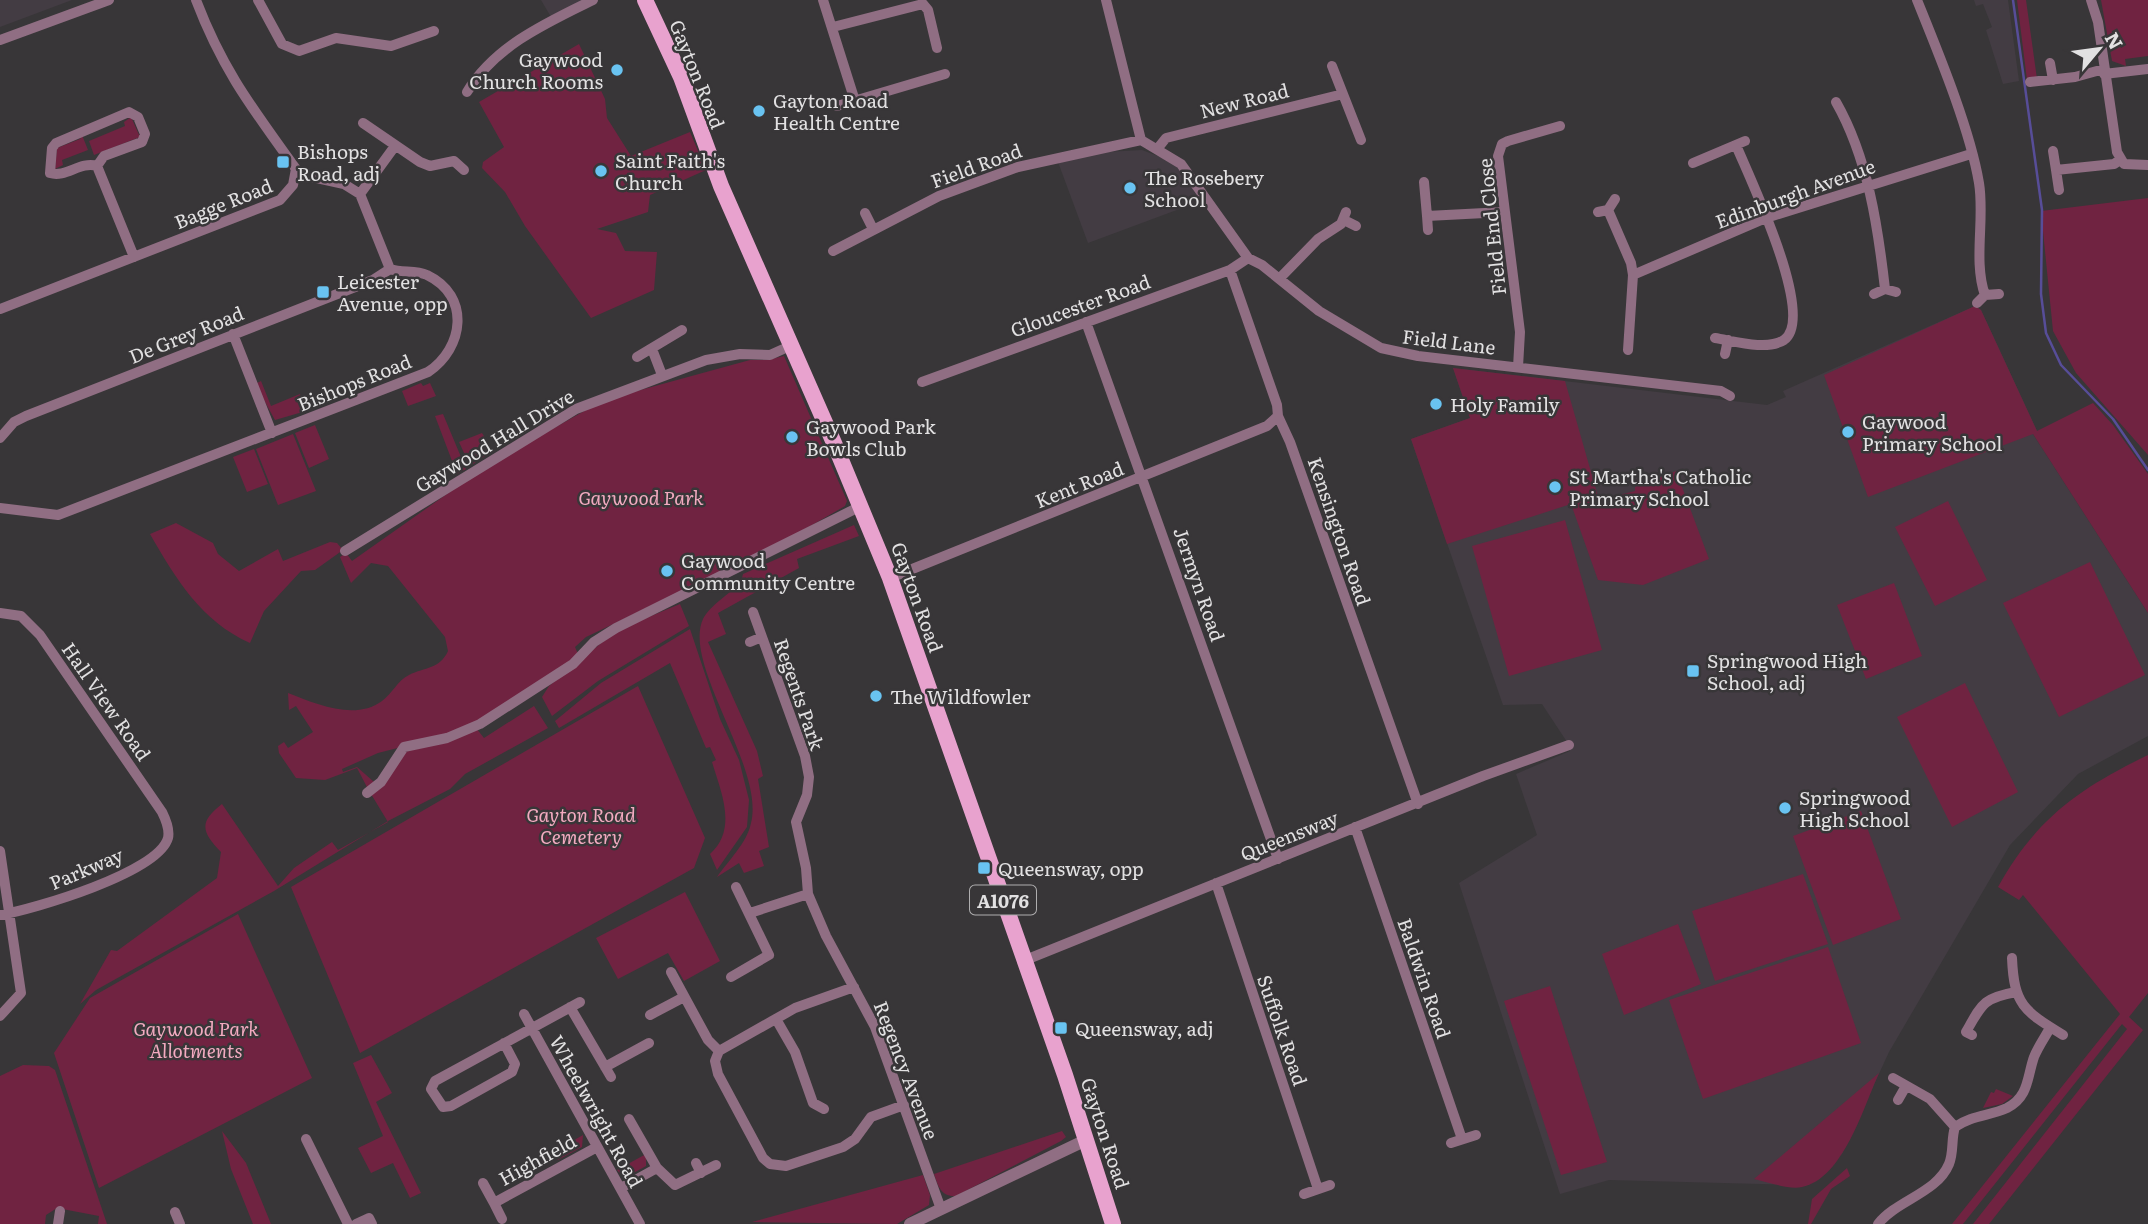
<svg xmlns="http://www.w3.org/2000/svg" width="2148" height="1224" font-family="Literata,serif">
  <rect width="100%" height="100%" fill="#383638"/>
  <path fill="#433c43" d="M0,0H72L0,27Z
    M541,0H587L551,17Z
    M1974,0H2008L2019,81L2003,84L1986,30L1992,27L1983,4L1976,6Z
    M1142,150L1174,162L1201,201L1088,243L1058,162L1105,152Z
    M1975,306L1981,310L2037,431L2033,434L2148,613V736L2078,774L2010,845L1889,1052L1842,1154L1797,1185L1609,1180L1560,1194L1459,883L1537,835L1516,774L1570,751L1569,745L1542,704L1503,705L1411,439L1470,418L1453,368L1767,405L1786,397L1783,391Z"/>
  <path fill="#702341" d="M2017,0H2026L2037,79L2027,80Z
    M2101,0H2148V56L2125,59L2126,66L2112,61Z
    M579,44L605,99L607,118L631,156L690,132L706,170L650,195L648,212L597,229L616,233L625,251L657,252L654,290L591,318L525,226L505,192L482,168L483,162L504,147L479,102Z
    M131,117L140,137L94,155L89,141L125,126L124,122Z
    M82,135L88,150L62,160L63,165L55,169L57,148L80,139Z
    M2148,198V455L2076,373L2053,331L2041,211Z
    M1975,306L1981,310L2037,431L2093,403L2113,425L2148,474V613L2033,434L1868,497L1824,375Z
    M784,356L847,501L845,506L769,550L586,637L575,647L578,654L572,662L464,731L378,753L342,769L343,772L357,767L374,782L368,789L357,768L325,780L296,778L279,753L278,746L284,742L288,748L313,732L296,706L289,710L288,693C316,704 355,721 382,701C392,694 397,681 409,675C425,667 440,669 448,651L445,637L388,566L371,563L351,583L340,557L346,553L352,561L488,465L604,400L750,360H767Z
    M1453,368L1565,381L1599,500L1635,491V487L1676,471L1709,559L1643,585L1598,580L1571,504L1447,544L1411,439L1470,418Z
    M261,381L271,406L300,394L306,411L275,420L255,384Z
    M421,383L423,386L430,383L436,396L408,406L402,391Z
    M443,414L466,469L457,474L435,416Z
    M315,425L329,459L309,468L295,433Z
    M482,433L493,451L470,466L459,442Z
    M293,434L316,491L278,505L256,449Z
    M254,449L268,484L247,492L233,457Z
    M1948,501L1987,580L1935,606L1895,527Z
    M1565,520L1602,650L1509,676L1472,546Z
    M176,523L213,543L218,554L239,571L278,549L283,561L330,542L337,543L343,550L315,570L301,571L264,611L250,643C201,621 176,579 150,534Z
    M854,525L859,536L797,559L799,568L718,613L726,634L708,642L757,751L763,776L758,779L769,847L759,851L764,866L744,873L739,863L717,877C728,861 747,843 751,823C765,767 682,665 703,619C710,605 730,594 741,582L743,574Z
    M2090,562L2145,675L2059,717L2003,603Z
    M1894,583L1922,656L1866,679L1837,605Z
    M680,604L689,626L598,681L552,716L542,697L549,686L617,630Z
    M690,629L720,719L739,760L749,800L747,827L717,870L710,854C738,829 721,792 712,762L716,760L710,747L706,748L670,663L559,728L555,721L601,683Z
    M1965,683L2018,792L1952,827L1897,717Z
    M638,686L705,838L694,868L360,1053L291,887Z
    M534,706L548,728L465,774L450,789L388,821L274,891L96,990L80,1004L111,950L117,951L217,878L221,852C201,831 199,822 222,804L278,886L294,868L332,842L338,850L388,822L371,794L402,753L476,728L484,738Z
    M2148,755V993L2129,1017L2143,1030L1989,1224H1973L2127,1029L2122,1024L1963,1224H1952L2120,1014L2023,895L2019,900L1998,887C2036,819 2078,789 2148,755Z
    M1861,811L1901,919L1833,945L1793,836Z
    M1803,874L1828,944L1715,981L1692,911Z
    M685,892L720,961L684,981L668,953L618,979L596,938Z
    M238,914L312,1078L99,1188L54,1053L90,998Z
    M1678,924L1701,984L1624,1015L1602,954Z
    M1828,947L1861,1043L1703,1099L1669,1000Z
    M1550,986L1607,1162L1561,1175L1504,1001Z
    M371,1055L392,1093L376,1102L421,1193L410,1198L393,1163L371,1173L358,1148L383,1136L353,1063Z
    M23,1065L49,1066L55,1070L107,1224H98L99,1216L57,1208L46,1215L45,1224H0V1076Z
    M1879,1073C1864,1106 1843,1179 1802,1187C1789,1190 1768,1182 1754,1179Z
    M1996,1089L2013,1096L2002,1104L1983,1108L1991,1092L1994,1093Z
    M222,1131L246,1163L271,1224H253L231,1169Z
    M1062,1131L1066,1137L1061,1141L956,1196C941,1197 938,1186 934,1174Z
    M583,1135L582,1147L558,1160L553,1152Z
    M646,1154V1166L628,1176L621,1175L617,1170Z
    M1847,1168L1850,1176L1831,1189L1811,1224H1808L1812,1199Z
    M923,1175L930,1195L929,1205L897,1224L752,1222Z"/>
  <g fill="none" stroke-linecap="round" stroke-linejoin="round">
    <path stroke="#574d98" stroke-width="2.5" d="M2013,0L2042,210L2041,294L2046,333L2061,365L2113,419L2148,470"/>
    <path stroke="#906e83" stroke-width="10" d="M258,0L282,44L299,51L336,38L391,46L434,31
      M823,0L855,101
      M1106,0L1141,140L1181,164L1248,258L1262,265L1319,311L1381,348L1418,356L1721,391L1730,396
      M1917,0C1938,52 1970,129 1979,183C1985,219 1973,261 1985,295
      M2091,0L2098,22L2117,152L2124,164L2148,165
      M833,27L923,4L928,10L937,48
      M0,40L109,0
      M2050,63L2053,80
      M1332,66L1361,140
      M2104,74L2148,69
      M2030,82L2075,77L2104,69
      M467,92C495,46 546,23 593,0
      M1836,102C1868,158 1878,227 1885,289
      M837,106L945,74
      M129,112L138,117L145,134L142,142L104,156L97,166C80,161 66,178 50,173L52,148L56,143Z
      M363,123L420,162L430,166L454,161L464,170
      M1158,148L1166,138L1343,94
      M2053,151L2056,170
      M1693,163L1745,141
      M97,166L134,257
      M1424,182L1427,216L1504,212
      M2059,190L2056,170L2114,164L2120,160
      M360,194L395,146
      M1608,210L1631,263L1633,275L1628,350
      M1598,212L1608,210L1615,199
      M865,213L873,229
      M1427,216L1428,230
      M1344,220L1356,226
      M833,251L939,196L1018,167L1141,140
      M1230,270L1277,405L1278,416L1290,442L1418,804
      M1633,275L1766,218L1971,154
      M1279,279L1318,239L1341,224L1346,212
      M1874,294L1885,289L1896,292
      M1977,303L1985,295L1999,294
      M0,309L280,200L293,185L296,169
      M1086,322L1278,859
      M233,334L272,433
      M1715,338C1734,341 1767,351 1784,340C1817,317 1749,177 1736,145
      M652,349L662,375
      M1725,354L1728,340
      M637,357L682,330
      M1518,367L1520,332L1498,156L1502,144L1508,141L1560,126
      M922,382L1230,270L1248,258
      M0,438L14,422L26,416L373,280L390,269
      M0,508L58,515L84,505L428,372C464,348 471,296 427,275C415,270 402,273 390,269L360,194L344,184L303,175L296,169C253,109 223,71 196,0
      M345,551L576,409L706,360L740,354L770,355L790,346
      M890,578L1267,426L1278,416
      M753,612L805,756L809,777L807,795L796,822L806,868L808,894L826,936L875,1027L941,1209
      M0,613L21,616L40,635L162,812C166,820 170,829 168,838C158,873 34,909 0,915
      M750,642L762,637
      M367,793L381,782L404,747L447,738L480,724L573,664L594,642L616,628L861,506
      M1355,827L1462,1139
      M0,851L21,993L0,1016
      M1216,883L1318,1189
      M750,913L808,894
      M2012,958C2014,1005 2024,1011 2063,1035
      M1023,961L1483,776L1569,745
      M671,972L708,1040L719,1051
      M731,977L769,955L736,887
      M854,987L795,1008L719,1051L715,1061L718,1074L763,1158L770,1164L786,1166L843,1147L855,1139L871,1117L904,1105
      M570,1007L611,1077
      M524,1014L640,1224
      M650,1015L684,997
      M776,1019L795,1052L813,1103L824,1109
      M1972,1035L1966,1032C1982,1004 1983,998 2016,992
      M504,1043L515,1064L512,1072L451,1106L443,1107L431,1089L435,1081L580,1002
      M605,1067L649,1043
      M1893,1078L1930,1099L1955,1127
      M1898,1100L1906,1086
      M629,1119L657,1168L675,1185L716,1165
      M306,1139L348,1224
      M1451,1143L1476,1135
      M696,1163L701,1173
      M483,1183L494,1203
      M621,1188L657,1168
      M1304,1194L1330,1185
      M175,1212L180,1224
      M502,1219L494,1203L597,1147
      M58,1224L60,1211
      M356,1224L369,1218L372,1224
      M1878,1224C1897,1200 1937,1193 1949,1164C1954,1152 1951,1139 1955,1127C1972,1115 1990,1116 2007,1108C2029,1097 2027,1077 2034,1057C2038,1047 2045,1037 2050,1028"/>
    <path stroke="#906e83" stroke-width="12" d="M910,1224L1086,1140"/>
    <path stroke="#e8a2ce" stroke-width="16" d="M645,0L681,77L721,186L834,443L890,578L1065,1075L1113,1224"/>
  </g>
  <g fill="#69c3f1" stroke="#383638" stroke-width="2.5">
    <circle cx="617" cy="70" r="7"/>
    <circle cx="759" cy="111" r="7"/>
    <rect x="276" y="155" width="14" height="14" rx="3.5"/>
    <circle cx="601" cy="171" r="7"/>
    <circle cx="1130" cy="188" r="7"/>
    <rect x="316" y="285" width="14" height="14" rx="3.5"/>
    <circle cx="1436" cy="404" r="7"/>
    <circle cx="1848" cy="432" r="7"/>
    <circle cx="792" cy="437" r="7"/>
    <circle cx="1555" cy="487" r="7"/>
    <circle cx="667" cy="571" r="7"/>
    <rect x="1686" y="664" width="14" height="14" rx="3.5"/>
    <circle cx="876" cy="696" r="7"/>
    <circle cx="1785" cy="808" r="7"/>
    <rect x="977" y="861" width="14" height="14" rx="3.5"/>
    <rect x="1054" y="1021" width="14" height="14" rx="3.5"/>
  </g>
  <g text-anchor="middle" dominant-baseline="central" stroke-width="5" stroke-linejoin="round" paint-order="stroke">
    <rect fill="#383638" stroke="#afaeaf" stroke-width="2" x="970" y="885.5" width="66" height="29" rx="5"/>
    <g font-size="18" font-weight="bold" fill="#e2e1e2">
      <text x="1003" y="900">A1076</text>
    </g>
    <g font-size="19" fill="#e2e1e2" stroke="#383638" text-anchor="start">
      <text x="603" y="59" text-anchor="end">Gaywood<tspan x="603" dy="22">Church Rooms</tspan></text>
      <text x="773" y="100">Gayton Road<tspan x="773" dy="22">Health Centre</tspan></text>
      <text x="297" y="151">Bishops<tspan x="297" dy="22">Road, adj</tspan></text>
      <text x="615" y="160">Saint Faith's<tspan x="615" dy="22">Church</tspan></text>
      <text x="1144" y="177">The Rosebery<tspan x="1144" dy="22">School</tspan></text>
      <text x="337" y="281">Leicester<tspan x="337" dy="22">Avenue, opp</tspan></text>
      <text x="1450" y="404">Holy Family</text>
      <text x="1862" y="421">Gaywood<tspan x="1862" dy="22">Primary School</tspan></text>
      <text x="806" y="426">Gaywood Park<tspan x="806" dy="22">Bowls Club</tspan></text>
      <text x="1569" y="476">St Martha's Catholic<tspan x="1569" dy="22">Primary School</tspan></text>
      <text x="681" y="560">Gaywood<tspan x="681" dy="22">Community Centre</tspan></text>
      <text x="1707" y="660">Springwood High<tspan x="1707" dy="22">School, adj</tspan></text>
      <text x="890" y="696">The Wildfowler</text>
      <text x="1799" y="797">Springwood<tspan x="1799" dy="22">High School</tspan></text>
      <text x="998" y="868">Queensway, opp</text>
      <text x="1075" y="1028">Queensway, adj</text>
    </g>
    <g font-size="19" fill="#e2e1e2" stroke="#383638">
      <text transform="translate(698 74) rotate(68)">Gayton Road</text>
      <text transform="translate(1244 100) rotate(-14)">New Road</text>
      <text transform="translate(976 165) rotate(-20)">Field Road</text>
      <text transform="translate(1795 193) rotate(-20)">Edinburgh Avenue</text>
      <text transform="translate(223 203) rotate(-22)">Bagge Road</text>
      <text transform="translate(1491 227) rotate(-96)">Field End Close</text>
      <text transform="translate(1080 305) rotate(-20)">Gloucester Road</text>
      <text transform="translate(186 334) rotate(-22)">De Grey Road</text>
      <text transform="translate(1449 341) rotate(7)">Field Lane</text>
      <text transform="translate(354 382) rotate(-22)">Bishops Road</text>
      <text transform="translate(494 440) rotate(-31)">Gaywood Hall Drive</text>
      <text transform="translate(1079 484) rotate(-22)">Kent Road</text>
      <text transform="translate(1340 531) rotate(71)">Kensington Road</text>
      <text transform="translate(1200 584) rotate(71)">Jermyn Road</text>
      <text transform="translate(918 597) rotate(70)">Gayton Road</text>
      <text transform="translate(800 694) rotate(71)">Regents Park</text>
      <text transform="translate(107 701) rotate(55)">Hall View Road</text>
      <text transform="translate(1289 835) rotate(-22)">Queensway</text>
      <text transform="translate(86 868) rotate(-23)">Parkway</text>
      <text transform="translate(1425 978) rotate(71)">Baldwin Road</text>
      <text transform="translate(1283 1030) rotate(71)">Suffolk Road</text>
      <text transform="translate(907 1070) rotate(69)">Regency Avenue</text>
      <text transform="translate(597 1111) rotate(61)">Wheelwright Road</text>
      <text transform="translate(1106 1133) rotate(72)">Gayton Road</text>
      <text transform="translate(537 1159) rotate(-29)">Highfield</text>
    </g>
    <g font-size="19" font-style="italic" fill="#f3aac0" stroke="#383638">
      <text x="641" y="497">Gaywood Park</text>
      <text x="581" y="814">Gayton Road<tspan x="581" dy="22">Cemetery</tspan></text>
      <text x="196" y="1028">Gaywood Park<tspan x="196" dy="22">Allotments</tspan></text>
    </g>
  </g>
  <g transform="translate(2099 49) rotate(61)" stroke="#383638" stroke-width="5" paint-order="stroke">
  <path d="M0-5L12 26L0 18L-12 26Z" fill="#e2e1e2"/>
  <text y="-10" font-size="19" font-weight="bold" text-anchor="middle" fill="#e2e1e2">N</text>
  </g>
</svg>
